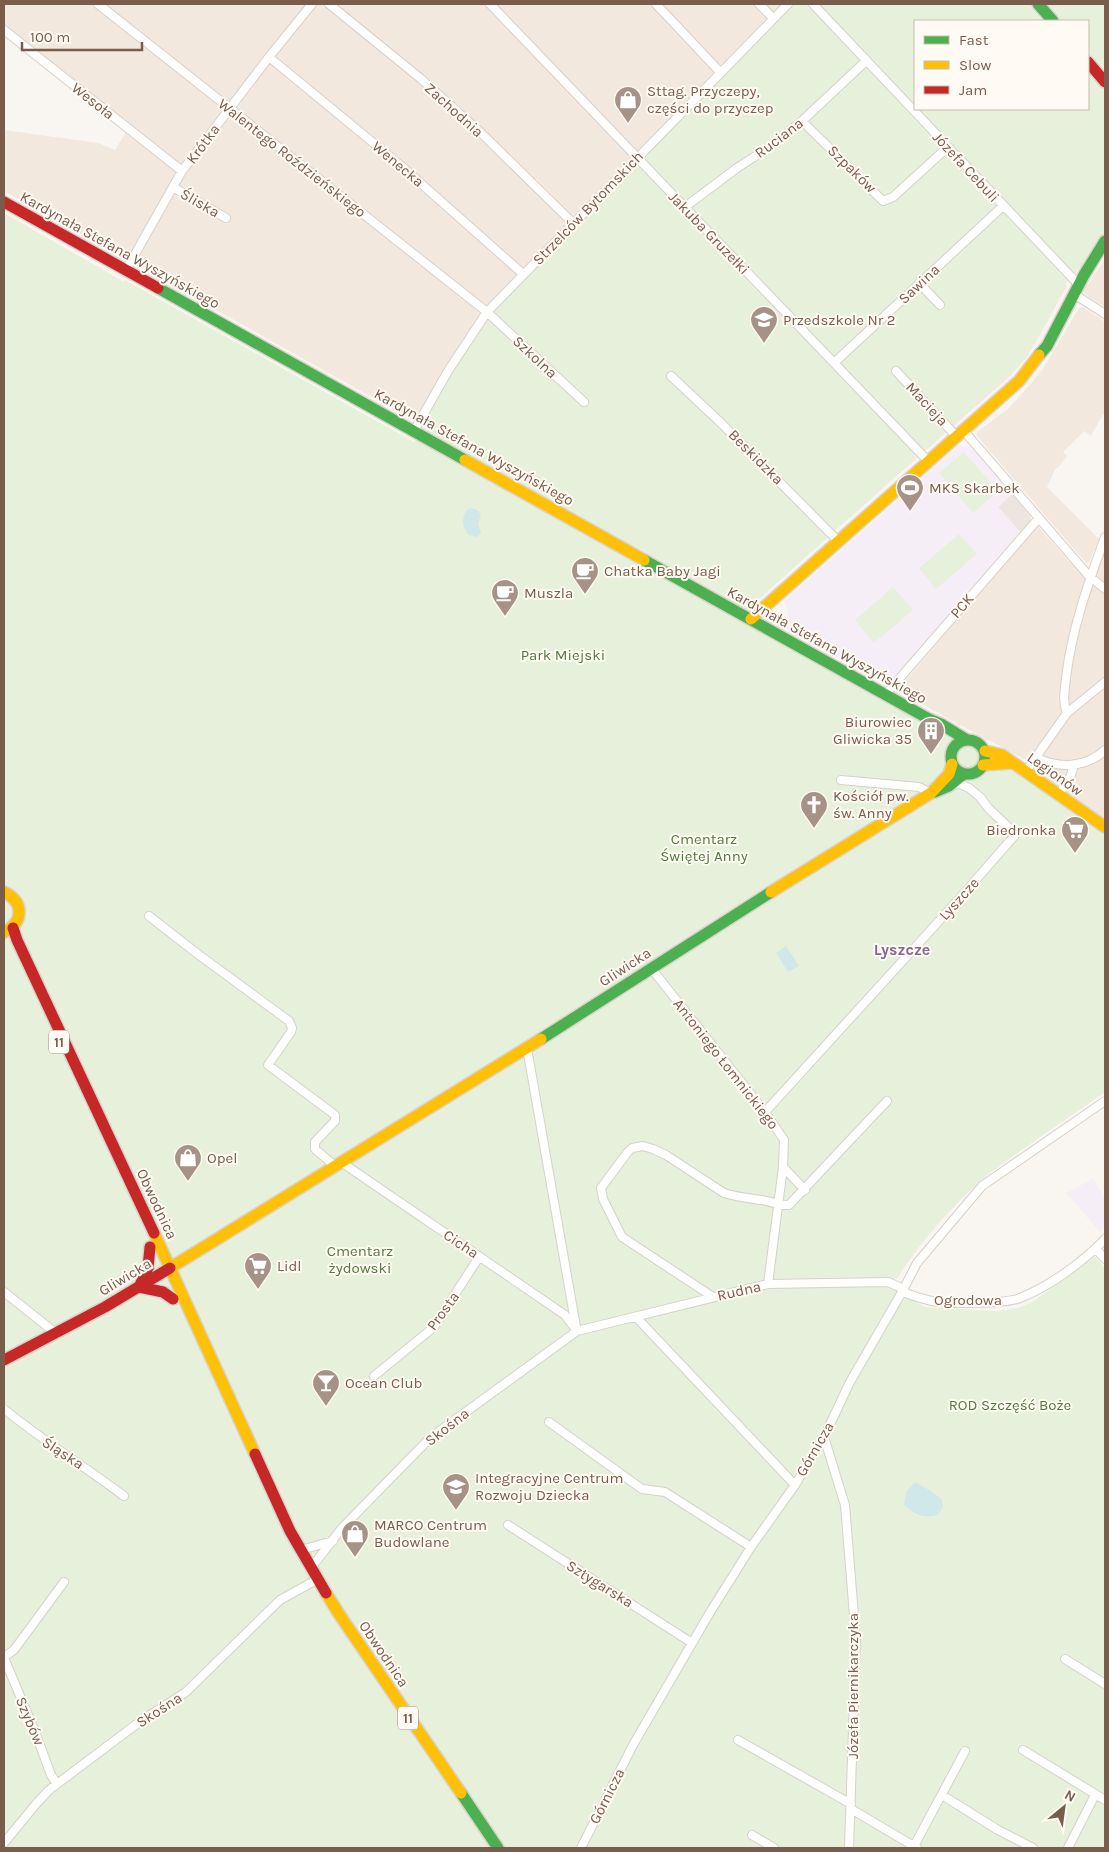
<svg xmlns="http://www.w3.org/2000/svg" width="1109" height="1852" font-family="Karla,sans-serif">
  <rect width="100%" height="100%" fill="#f9f5f0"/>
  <path fill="#f2e8de" d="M4,4H919L915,21L869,72L1067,286L1027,357L1009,377L825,539L475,455L4,191V130L98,143L115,150L126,132L105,112L4,32Z
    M1105,259V307L1086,295L1084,290Z
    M1083,307L1105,322V415L1103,414L1091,436L1084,431L1063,452L1067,456L1057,469L1056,468L1047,487L1099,539L1089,562L1086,563L976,435L977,432L1009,408L1028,387L1043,369L1079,308Z
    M1037,526H1038L1070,563L1094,574L1105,548V820L1069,795L1024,759L960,725L899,691L898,689Z"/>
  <path fill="#ede5e0" d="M1012,494L1030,516L1031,520L1020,532L998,507Z"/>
  <path fill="#f6eef6" d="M960,445L971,447L1012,494L998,507L1020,532L888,685L785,628L788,613L785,600Z
    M1093,1179L1105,1198V1226L1100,1232L1066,1193Z"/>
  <path fill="#e7f0db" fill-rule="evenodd" d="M767,4H1105V241L1066,283L1045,326L1020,364L746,611L779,630L780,629L1028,768L1105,823V1092C1070,1117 1033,1141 998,1167C960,1195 915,1247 892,1287L925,1307L996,1311L1017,1308L1031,1303L1095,1257L1105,1268V1848H4V213L124,282L125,280L414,442L448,378L494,314L538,259L780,16ZM915,21H1088V109H915Z
    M964,452L998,491L973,513L939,473Z
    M959,534L977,554L936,589L919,568Z
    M893,587L913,610L874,643L855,620Z"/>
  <path fill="#d0e8ea" d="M470,508L477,510L481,514L478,524L481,532L478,537L469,535C461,527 461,514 470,508Z
    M786,946L799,966L788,972L776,953Z
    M915,1482L931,1491L942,1500L943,1507L938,1515C921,1518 917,1516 904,1505L906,1492Z"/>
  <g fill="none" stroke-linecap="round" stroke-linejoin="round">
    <defs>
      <path id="street" d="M98,4L487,312L584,402
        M329,4L420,78L479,131L573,223
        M490,4L929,462
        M656,4L720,72
        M759,4L773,18
        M813,4L1079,285
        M4,30L182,171
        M269,57L399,164L523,274
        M802,121L883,201L893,197L948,147
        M173,187L226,218
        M685,207L737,168L768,148L802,121L866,61
        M126,270L182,171L269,57L312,4
        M919,283L940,305
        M1074,294L1105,314
        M835,362L1003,206
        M896,371L957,437
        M671,376L721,423L838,541
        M414,431L448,371L487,312L788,4
        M964,431L1088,575L1105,589
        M886,694L1039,518
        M1067,713C1062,701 1065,690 1066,678C1072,628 1088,584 1105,537
        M1035,757C1058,769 1086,768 1105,750
        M1026,771L1067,713L1105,682
        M841,780L919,787L931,793
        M1059,794L1070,778L1074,765
        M149,916L199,955L289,1021L292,1028L291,1032L268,1065L335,1115V1121L315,1142V1149L335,1166
        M651,968L765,1112L784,1140L783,1167L768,1284
        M527,1048L576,1327
        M765,1112L959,899L1016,834L989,809L980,797L969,788L955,782
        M341,1162L565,1315L577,1331
        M783,1167L805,1190
        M1096,1249L1105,1259
        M4,1292L57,1334
        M902,1292C912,1295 922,1299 932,1301C949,1304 1005,1304 1020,1298C1050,1286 1083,1262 1105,1239
        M713,1297L622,1237L603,1199L601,1188L627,1153L632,1148L643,1146L653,1149L666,1155L724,1193C736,1197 748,1198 761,1200C770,1201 780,1206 789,1205L887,1101
        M636,1317L795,1485
        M374,1376L434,1327L479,1257
        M4,1409C42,1440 84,1466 124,1496
        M549,1422L642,1489L665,1492L751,1547
        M824,1437L845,1505L856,1640L849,1848
        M508,1525L692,1643
        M301,1550L333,1541
        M311,1568L342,1528L430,1438L577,1331L768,1284L888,1282L904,1289
        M4,1657L14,1650L64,1582
        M4,1658L34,1729L51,1775L57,1784
        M1065,1659L1105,1684
        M738,1740L851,1804
        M1023,1750L1105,1800
        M942,1795L998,1830L1033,1848
        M851,1809L917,1848
        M752,1835L774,1848
        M4,1843L36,1804L49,1790L142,1720L186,1692L280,1600L318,1579
        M914,1846L965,1751
        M581,1848L633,1745L709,1614L751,1547L795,1485L824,1437L850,1382L902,1292L917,1263L982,1186L1105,1101
        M1068,1848L1095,1795"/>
      <path id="fast" d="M1038,4L1053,21
        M158,288L465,460
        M1039,355L1047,346L1084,275L1105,241
        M644,560L929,719L941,724L967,740
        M951 757a17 17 0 1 1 34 0a17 17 0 1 1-34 0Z
        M935,792L949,786L964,774
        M541,1039L771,892
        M461,1793L498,1848"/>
      <path id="slow" d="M465,460L644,560
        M751,619L1019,381L1039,355
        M985,751L1002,755L1105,827
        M983,765L1012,763
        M4,892C24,902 24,921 5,932
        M771,892L931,793L949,774L952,764
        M154,1233L255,1454
        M170,1268L541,1039
        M326,1593L339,1614L461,1793"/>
      <path id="jam" d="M1088,62L1105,82
        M4,202L158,288
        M13,928L17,940L154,1233
        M150,1247L148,1268L139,1287L163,1292L173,1299
        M4,1360L105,1307L170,1268
        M255,1454L290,1531L326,1593"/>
    </defs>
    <use href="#street" stroke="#d7d1cb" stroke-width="10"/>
    <use href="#fast" stroke="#d9d2cb" stroke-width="14"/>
    <use href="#slow" stroke="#d9d2cb" stroke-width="14"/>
    <use href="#jam" stroke="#d9d2cb" stroke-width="14"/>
    <use href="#street" stroke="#fefefd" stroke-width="8"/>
    <use href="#fast" stroke="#4caf50" stroke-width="11"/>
    <use href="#slow" stroke="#ffc107" stroke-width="11"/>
    <use href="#jam" stroke="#c62828" stroke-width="11"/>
  </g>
  <defs>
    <symbol id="shop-pin" viewBox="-11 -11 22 30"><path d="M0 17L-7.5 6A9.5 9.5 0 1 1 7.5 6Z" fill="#a69286" stroke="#fffaf3"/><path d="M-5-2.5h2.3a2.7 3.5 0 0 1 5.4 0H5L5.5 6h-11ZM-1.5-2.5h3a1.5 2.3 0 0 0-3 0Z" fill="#fff"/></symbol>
    <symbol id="school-pin" viewBox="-11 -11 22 30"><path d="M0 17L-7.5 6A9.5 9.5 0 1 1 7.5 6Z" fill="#a69286" stroke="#fffaf3"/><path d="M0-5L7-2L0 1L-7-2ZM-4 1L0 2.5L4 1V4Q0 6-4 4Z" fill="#fff"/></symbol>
    <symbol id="stadium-pin" viewBox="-11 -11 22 30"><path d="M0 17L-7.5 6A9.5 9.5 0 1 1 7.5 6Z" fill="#a69286" stroke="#fffaf3"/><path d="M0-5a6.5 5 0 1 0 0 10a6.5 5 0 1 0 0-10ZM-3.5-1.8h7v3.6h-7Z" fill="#fff"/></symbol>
    <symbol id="cafe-pin" viewBox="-11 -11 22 30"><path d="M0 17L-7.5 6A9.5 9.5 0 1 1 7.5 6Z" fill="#a69286" stroke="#fffaf3"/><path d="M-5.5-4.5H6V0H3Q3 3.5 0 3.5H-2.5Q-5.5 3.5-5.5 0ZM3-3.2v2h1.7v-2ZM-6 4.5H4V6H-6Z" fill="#fff"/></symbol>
    <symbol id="building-pin" viewBox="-11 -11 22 30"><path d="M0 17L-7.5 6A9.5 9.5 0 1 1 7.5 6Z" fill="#a69286" stroke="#fffaf3"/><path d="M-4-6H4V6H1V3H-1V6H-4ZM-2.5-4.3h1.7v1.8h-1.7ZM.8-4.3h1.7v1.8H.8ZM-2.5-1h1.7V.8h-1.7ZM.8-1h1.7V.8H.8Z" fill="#fff"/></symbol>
    <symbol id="church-pin" viewBox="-11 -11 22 30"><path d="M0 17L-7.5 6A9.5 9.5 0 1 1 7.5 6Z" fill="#a69286" stroke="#fffaf3"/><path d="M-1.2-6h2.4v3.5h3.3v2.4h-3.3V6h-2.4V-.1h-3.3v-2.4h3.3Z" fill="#fff"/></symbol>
    <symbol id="supermarket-pin" viewBox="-11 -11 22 30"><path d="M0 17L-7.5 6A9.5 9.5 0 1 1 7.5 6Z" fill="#a69286" stroke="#fffaf3"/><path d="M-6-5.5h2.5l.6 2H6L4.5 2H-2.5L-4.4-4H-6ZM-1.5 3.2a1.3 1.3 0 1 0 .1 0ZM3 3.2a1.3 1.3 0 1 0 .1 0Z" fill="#fff"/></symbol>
    <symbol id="bar-pin" viewBox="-11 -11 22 30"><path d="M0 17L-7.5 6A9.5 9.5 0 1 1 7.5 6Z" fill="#a69286" stroke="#fffaf3"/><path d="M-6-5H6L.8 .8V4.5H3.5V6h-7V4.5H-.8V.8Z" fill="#fff"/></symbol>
  </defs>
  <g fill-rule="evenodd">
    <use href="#shop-pin" x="612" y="84" width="32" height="43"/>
    <use href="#school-pin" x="748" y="304" width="32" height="43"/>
    <use href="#stadium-pin" x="894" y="472" width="32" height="43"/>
    <use href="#cafe-pin" x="569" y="555" width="32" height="43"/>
    <use href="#cafe-pin" x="489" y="577" width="32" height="43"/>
    <use href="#building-pin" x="915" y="715" width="32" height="43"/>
    <use href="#church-pin" x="798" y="789" width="32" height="43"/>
    <use href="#supermarket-pin" x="1059" y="814" width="32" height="43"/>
    <use href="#shop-pin" x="172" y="1142" width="32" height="43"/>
    <use href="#supermarket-pin" x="242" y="1250" width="32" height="43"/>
    <use href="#bar-pin" x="310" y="1367" width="32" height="43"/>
    <use href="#school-pin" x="440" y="1471" width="32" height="43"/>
    <use href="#shop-pin" x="339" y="1518" width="32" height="43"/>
  </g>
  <g text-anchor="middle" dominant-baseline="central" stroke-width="4" stroke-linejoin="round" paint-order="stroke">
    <g fill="#fffaf3" stroke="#a28b7f" stroke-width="1">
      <rect x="49" y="1030.5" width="20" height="23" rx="4"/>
      <rect x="398" y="1706.5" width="20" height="23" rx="4"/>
    </g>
    <g font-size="14" font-weight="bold" fill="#7a5c4d">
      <text x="59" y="1042">11</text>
      <text x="408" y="1718">11</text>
    </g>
    <g font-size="15" fill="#7a5c4d" stroke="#fffaf3" text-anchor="start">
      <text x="647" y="91">Sttag. Przyczepy,<tspan x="647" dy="17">części do przyczep</tspan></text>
      <text x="783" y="320">Przedszkole Nr 2</text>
      <text x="929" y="488">MKS Skarbek</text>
      <text x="604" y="571">Chatka Baby Jagi</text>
      <text x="524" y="593">Muszla</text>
      <text x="912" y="722" text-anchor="end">Biurowiec<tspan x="912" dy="17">Gliwicka 35</tspan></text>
      <text x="833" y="796">Kościół pw.<tspan x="833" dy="17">św. Anny</tspan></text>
      <text x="1056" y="830" text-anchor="end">Biedronka</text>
      <text x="207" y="1158">Opel</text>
      <text x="277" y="1266">Lidl</text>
      <text x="345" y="1383">Ocean Club</text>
      <text x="475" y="1478">Integracyjne Centrum<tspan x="475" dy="17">Rozwoju Dziecka</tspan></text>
      <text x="374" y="1525">MARCO Centrum<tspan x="374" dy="17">Budowlane</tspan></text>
    </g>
    <g font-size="15" fill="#7a5c4d" stroke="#fffaf3">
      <text transform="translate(93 101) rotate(38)">Wesoła</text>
      <text transform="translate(454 110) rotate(42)">Zachodnia</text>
      <text transform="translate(779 138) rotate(-37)">Ruciana</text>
      <text transform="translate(203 144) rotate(-53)">Krótka</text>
      <text transform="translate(292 158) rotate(38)">Walentego Roździeńskiego</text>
      <text transform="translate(398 164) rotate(40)">Wenecka</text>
      <text transform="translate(966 167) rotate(47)">Józefa Cebuli</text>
      <text transform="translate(852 169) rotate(44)">Szpaków</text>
      <text transform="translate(200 203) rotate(30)">Śliska</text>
      <text transform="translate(588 208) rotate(-46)">Strzelców Bytomskich</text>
      <text transform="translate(709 233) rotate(46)">Jakuba Gruzełki</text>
      <text transform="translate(120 250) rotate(29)">Kardynała Stefana Wyszyńskiego</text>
      <text transform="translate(919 284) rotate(-43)">Sawina</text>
      <text transform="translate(535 357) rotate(43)">Szkolna</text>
      <text transform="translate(927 404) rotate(47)">Macieja</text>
      <text transform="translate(474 447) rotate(29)">Kardynała Stefana Wyszyńskiego</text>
      <text transform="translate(756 457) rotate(45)">Beskidzka</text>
      <text transform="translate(962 606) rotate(-49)">PCK</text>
      <text transform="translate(827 645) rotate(29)">Kardynała Stefana Wyszyńskiego</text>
      <text transform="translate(1055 774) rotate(35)">Legionów</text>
      <text transform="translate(959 899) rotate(-48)">Lyszcze</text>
      <text transform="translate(625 967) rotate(-33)">Gliwicka</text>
      <text transform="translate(726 1064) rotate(52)">Antoniego Łomnickiego</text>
      <text transform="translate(157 1204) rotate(65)">Obwodnica</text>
      <text transform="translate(461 1244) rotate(34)">Cicha</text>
      <text transform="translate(125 1277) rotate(-31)">Gliwicka</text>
      <text transform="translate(739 1291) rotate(-13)">Rudna</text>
      <text x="968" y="1300">Ogrodowa</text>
      <text transform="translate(443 1311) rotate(-54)">Prosta</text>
      <text transform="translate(447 1427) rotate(-38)">Skośna</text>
      <text transform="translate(815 1449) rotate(-60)">Górnicza</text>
      <text transform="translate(63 1453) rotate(33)">Śląska</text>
      <text transform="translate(600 1584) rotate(32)">Sztygarska</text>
      <text transform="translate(384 1654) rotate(56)">Obwodnica</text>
      <text transform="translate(853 1686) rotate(-90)">Józefa Piernikarczyka</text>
      <text transform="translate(159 1710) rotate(-33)">Skośna</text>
      <text transform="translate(30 1721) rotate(67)">Szybów</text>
      <text transform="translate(607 1796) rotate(-63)">Górnicza</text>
    </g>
    <g font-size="15" fill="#537a41" stroke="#fffaf3">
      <text x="563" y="655">Park Miejski</text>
      <text x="704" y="839">Cmentarz<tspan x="704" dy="17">Świętej Anny</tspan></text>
      <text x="360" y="1251">Cmentarz<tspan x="360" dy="17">żydowski</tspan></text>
      <text x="1010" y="1405">ROD Szczęść Boże</text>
    </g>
    <g font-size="16" font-weight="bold" fill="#846695" stroke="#fffaf3">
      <text x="902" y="949">Lyszcze</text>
    </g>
  </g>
  <rect width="1109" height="1852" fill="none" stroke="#7a5c4d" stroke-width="10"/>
  <rect x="914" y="20" width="175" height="90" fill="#fffaf3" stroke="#cabbb1"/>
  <rect x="924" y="36" width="25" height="8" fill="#4caf50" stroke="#cabbb1"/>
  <text x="959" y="45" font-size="15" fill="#7a5c4d">Fast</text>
  <rect x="924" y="61" width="25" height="8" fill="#ffc107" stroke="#cabbb1"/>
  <text x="959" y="70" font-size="15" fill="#7a5c4d">Slow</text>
  <rect x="924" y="86" width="25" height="8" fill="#c62828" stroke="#cabbb1"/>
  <text x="959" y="95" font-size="15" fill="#7a5c4d">Jam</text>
  <g transform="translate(1064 1807) rotate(29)" stroke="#fffaf3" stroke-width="4" paint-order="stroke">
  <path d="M0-4L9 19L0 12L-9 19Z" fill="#7a5c4d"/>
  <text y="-8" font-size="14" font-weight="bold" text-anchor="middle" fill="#7a5c4d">N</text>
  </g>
  <path d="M22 42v8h120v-8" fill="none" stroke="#7a5c4d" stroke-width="2.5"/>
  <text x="30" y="42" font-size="15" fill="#7a5c4d" stroke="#fffaf3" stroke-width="4" paint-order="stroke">100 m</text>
</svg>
